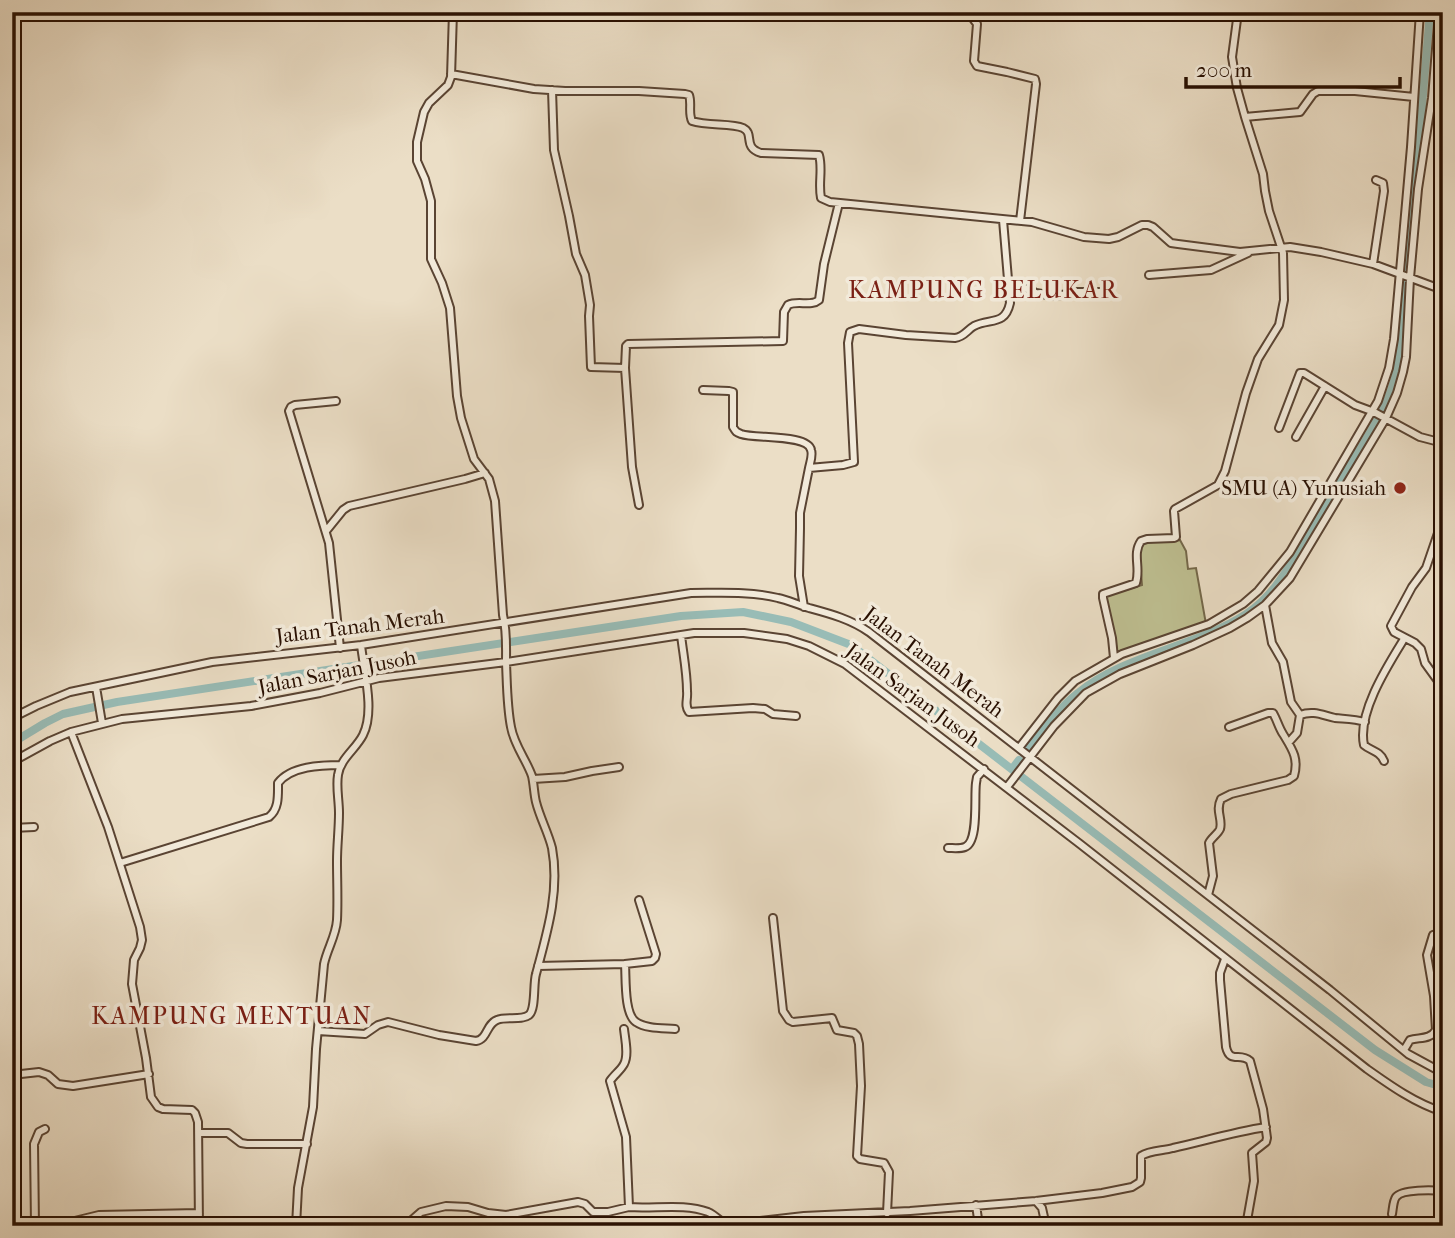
<svg xmlns="http://www.w3.org/2000/svg" width="1455" height="1238" font-family="'IM FELL French Canon',serif">
  <rect width="100%" height="100%" fill="#ebdec6"/>
  <filter id="stains"><feTurbulence type="fractalNoise" baseFrequency=".00286" numOctaves="4"/><feColorMatrix values="0 0 0 0 .2 0 0 0 0 .09 0 0 0 0 .02 0 0 0 .5 -.17"/></filter>
  <radialGradient id="worn" r=".72"><stop offset=".6" stop-color="#630" stop-opacity="0"/><stop offset="1" stop-color="#630" stop-opacity=".3"/></radialGradient>
  <path fill="#bebf91" stroke="#74684a" stroke-width="2" d="M1180,540L1186,551L1188,569L1196,568L1206,624L1118,655L1106,596L1142,585L1139,549L1144,542Z"/>
  <g fill="none" stroke-linecap="round" stroke-linejoin="round">
    <path stroke="#98bcb6" stroke-width="8" d="M12,743L45,723L63,714L117,702L681,616L743,612L791,622L851,645L1375,1050L1426,1082L1443,1087
      M1029,749C1044,729 1059,708 1078,693C1123,655 1195,647 1246,614C1272,597 1287,570 1303,545C1319,519 1334,493 1349,467C1362,445 1378,422 1388,398C1396,379 1399,360 1402,341L1430,12
      M1012,769L1019,760"/>
    <defs>
      <path id="minor" d="M968,12L977,24L974,61L977,66L1007,72L1035,79L1036,84L1020,221
        M451,74L534,89L565,91H639L685,94L689,95C692,103 688,113 692,121C707,126 732,123 743,128C755,134 742,147 761,153L819,155C823,169 818,183 821,198L830,202L1032,222L1084,237L1109,239L1118,237L1142,225H1148L1153,227L1171,243L1178,244L1240,252L1290,247L1321,252L1373,264L1443,290
        M552,90L554,150L569,216L576,254L585,275L590,305L589,316L591,367L625,368
        M1245,117L1300,112L1313,94L1318,91H1355L1414,97
        M1373,264L1384,191L1383,183L1376,180
        M1149,275L1211,270L1248,253
        M1009,288L1029,289L1036,293L1054,296L1068,294L1073,292H1104
        M703,390L729,391L733,392V427C736,432 736,432 741,434C755,439 808,434 811,450C813,455 810,463 809,468L843,465L854,462L848,343L850,332L859,329L906,335L955,338C964,337 967,330 974,326C990,318 1005,326 1010,303L1003,220
        M336,401L295,405L291,407L289,411L329,543L340,648
        M1279,428L1300,373H1304L1355,405L1374,412L1420,437L1443,443
        M1296,437L1325,386
        M639,505L632,467L625,368L626,346L628,344L783,341L784,312L788,305C798,300 811,307 819,300L824,264L839,203
        M326,531L343,510L349,506L465,479L485,473
        M1443,534L1438,533L1426,568L1412,587L1391,626L1394,632L1415,643L1421,649L1425,663L1438,681V703L1443,713
        M1265,605L1272,643L1283,662L1291,702L1300,715L1297,733L1289,742
        M804,607L799,576L800,528V513L809,468
        M681,635C683,653 687,672 687,691C688,700 684,705 689,712L753,708L765,709L773,714L796,716
        M1114,658L1112,638L1103,598V594L1136,583C1141,568 1132,554 1141,541L1147,539L1174,538L1176,537L1174,511L1175,509L1218,485L1225,471L1246,393L1258,359L1279,325L1284,300L1283,253L1269,211L1265,191L1263,174L1245,117L1237,88L1232,57L1238,12
        M96,687L102,723
        M1300,715C1313,710 1322,715 1335,718C1345,719 1355,719 1365,722
        M12,718L36,706L70,692L212,662L361,645L691,593C720,593 750,591 778,598C788,600 798,605 809,608C831,614 850,619 869,632L1330,990L1408,1054L1443,1073
        M71,732L108,827L140,927L142,940L140,948L134,960L132,984L146,1058L151,1097L158,1107L163,1109L192,1110L195,1113L198,1122L199,1226
        M1019,748L1058,698L1075,681L1122,654L1209,624L1243,604L1258,591L1290,552L1378,401L1389,368L1394,339L1411,147L1420,12
        M1384,761C1380,751 1371,751 1364,745C1357,713 1388,665 1404,639
        M12,762L50,741L71,732L122,719L251,706L320,693L379,678L506,662L694,633H744L787,639L809,646L845,664L1080,844L1367,1069C1391,1086 1415,1103 1443,1112
        M533,779L565,777L592,771L619,767
        M1007,787L1054,726L1086,693L1120,674L1193,645L1230,628L1247,618L1265,605L1290,578L1386,418L1397,393L1403,372L1406,357L1410,278L1418,189L1432,98L1439,12
        M12,828L34,827
        M948,848C953,848 960,849 965,847C979,842 974,797 976,783L977,777L984,769
        M120,863L269,817C279,809 278,796 278,783C291,766 321,765 341,765
        M1208,895L1213,876L1209,843C1211,838 1218,834 1220,829C1223,819 1215,811 1221,799L1231,794L1288,780L1294,776C1299,758 1292,749 1283,734C1279,728 1277,720 1273,713H1268L1229,727
        M773,918L783,1011L789,1020L793,1022L832,1018L837,1030L854,1033L857,1036L859,1044L861,1086L857,1156L860,1159L884,1163L889,1172L887,1213
        M1225,959L1220,973V980L1226,1047C1230,1064 1240,1052 1250,1061L1263,1109L1267,1138L1266,1142L1252,1153L1254,1181L1246,1226
        M625,964L652,961L655,958L656,954L639,900
        M538,966L625,964C626,979 624,1014 636,1022C646,1029 663,1028 675,1029
        M624,1029C625,1039 629,1055 624,1064C621,1070 614,1075 610,1081L626,1137L629,1207C655,1209 684,1203 708,1212C715,1215 720,1221 726,1225L804,1216L910,1211L1036,1201L1102,1193L1132,1187L1140,1182L1141,1178V1156C1150,1150 1163,1151 1173,1148C1204,1141 1234,1132 1266,1127
        M318,1031L365,1034L378,1025L388,1022L439,1035L476,1041C488,1039 486,1024 497,1020C506,1016 521,1021 529,1015C536,1009 533,984 536,974C547,933 560,891 552,848C548,832 540,818 536,802C534,794 534,785 532,776C526,759 514,745 511,727C507,707 507,684 506,663C506,647 507,631 503,615L495,501L489,479L474,459L461,418L457,396L450,308L442,283L431,259V201L425,179L417,161V142L424,112L429,103L448,85L451,77L453,12
        M1404,1050L1410,1040C1419,1037 1430,1040 1436,1030L1434,996L1427,955L1433,935L1443,933
        M12,1075L39,1072L48,1075L58,1084L73,1086L149,1074
        M199,1133H228L241,1143L247,1144H307
        M1036,1201L1042,1208L1046,1226
        M976,1205L979,1226
        M1392,1214C1393,1209 1393,1201 1396,1197C1402,1189 1433,1190 1443,1191
        M35,1226L34,1144L39,1132L45,1129
        M54,1226L99,1215L199,1213
        M296,1226L298,1188L313,1107L316,1049L324,964C327,949 336,936 337,920C338,900 337,881 337,861C337,845 339,829 339,813C339,800 336,787 338,775C340,759 356,749 363,735C375,711 364,672 361,645
        M405,1226L421,1212L446,1206L468,1207L488,1213L506,1215L578,1202L585,1204L593,1212H608L629,1207"/>
    </defs>
    <use href="#minor" stroke="#5a4433" stroke-width="10"/>
    <use href="#minor" stroke="#f2eada" stroke-width="6"/>
  </g>
  <circle fill="#8f2418" stroke="#f2eada" stroke-width="2.5" cx="1400" cy="488" r="7"/>
  <g text-anchor="middle" dominant-baseline="central" stroke-width="7" stroke-linejoin="round" paint-order="stroke">
    <g font-size="21" fill="#291002" stroke="#f2eada" text-anchor="end">
      <text x="1386" y="488">SMU (A) Yunusiah</text>
    </g>
    <g font-size="21" fill="#291002" stroke="#f2eada">
      <text transform="translate(360 626) rotate(-7)">Jalan Tanah Merah</text>
      <text transform="translate(934 662) rotate(37)">Jalan Tanah Merah</text>
      <text transform="translate(337 672) rotate(-11)">Jalan Sarjan Jusoh</text>
      <text transform="translate(913 695) rotate(36)">Jalan Sarjan Jusoh</text>
    </g>
    <g font-size="24" letter-spacing="2" fill="#7a1f14" stroke="#f2eada">
      <text x="984" y="290">KAMPUNG BELUKAR</text>
      <text x="232" y="1016">KAMPUNG MENTUAN</text>
    </g>
  </g>
  <rect width="1455" height="1238" fill="none" stroke="#ebdec6" stroke-width="42"/>
  <rect x="14" y="14" width="1427" height="1210" fill="none" stroke="#291002" stroke-width="3.5"/>
  <rect x="21" y="21" width="1413" height="1196" fill="none" stroke="#291002" stroke-width="2"/>
  <path d="M1186 77v10h214v-10" fill="none" stroke="#291002" stroke-width="3.5"/>
  <text x="1196" y="77" font-size="21" fill="#291002" stroke="#f2eada" stroke-width="5" paint-order="stroke">200 m</text>
  <rect width="100%" height="100%" filter="url(#stains)"/>
  <rect width="100%" height="100%" fill="url(#worn)"/>
</svg>
